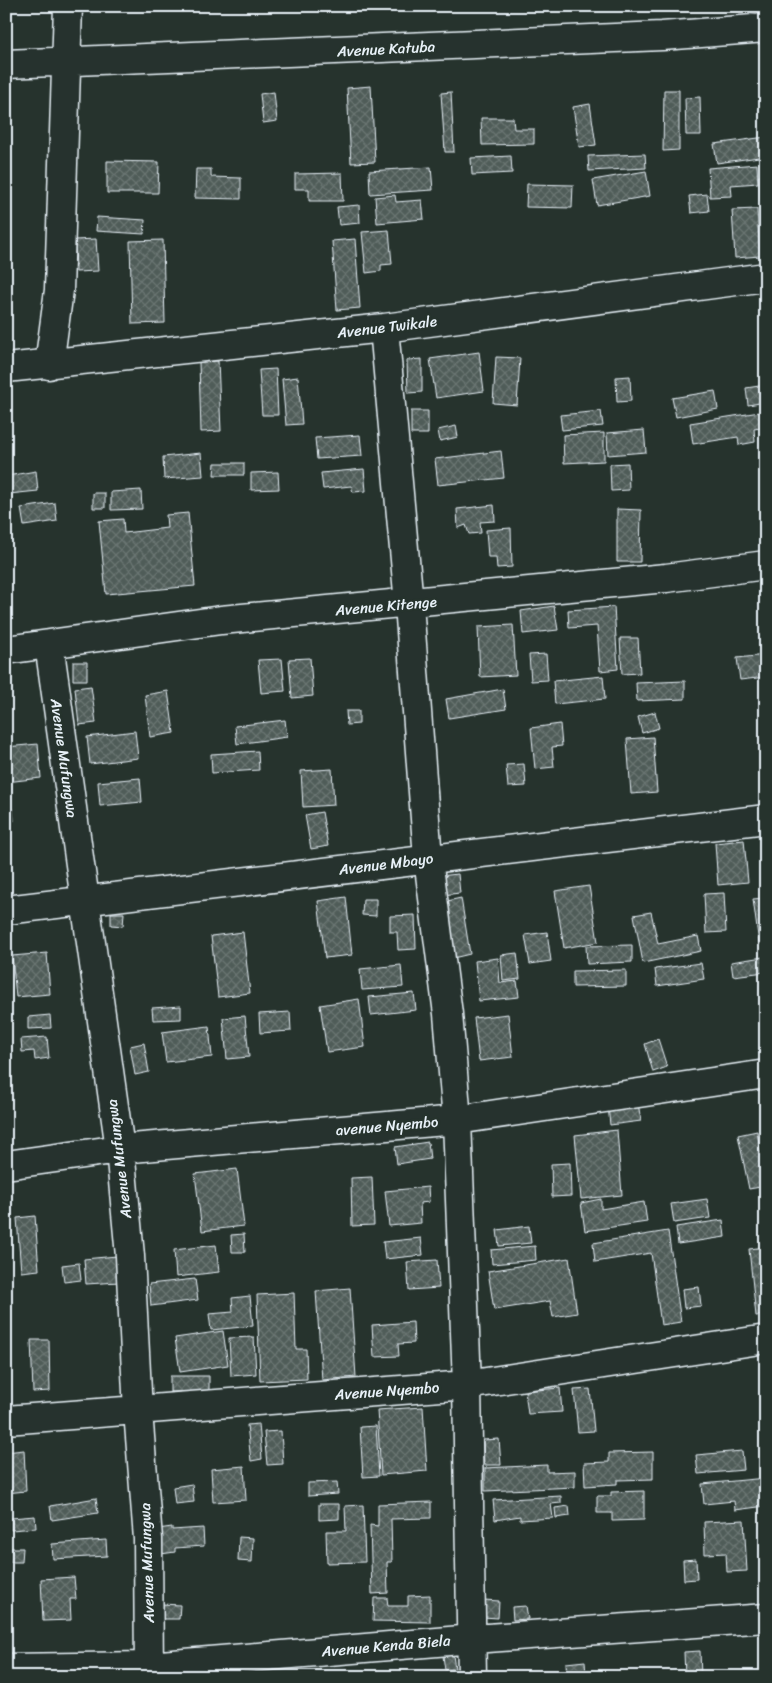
<svg xmlns="http://www.w3.org/2000/svg" width="772" height="1683" font-family="Sriracha,sans-serif">
  <defs>
    <pattern id="building-cross-hatch" width="8" height="8" patternUnits="userSpaceOnUse" patternTransform="scale(1.25)"><rect width="8" height="8" fill="#505c59"/><path d="M0 0l8 8M0 8l8-8" fill="none" stroke="#697472"/></pattern>
  </defs>
  <rect width="100%" height="100%" fill="#26332d"/>
  <filter id="ink" filterUnits="userSpaceOnUse"><feTurbulence type="fractalNoise" baseFrequency=".02" numOctaves="2"/><feDisplacementMap in="SourceGraphic" scale="10" xChannelSelector="R" yChannelSelector="G"/><feConvolveMatrix kernelMatrix="1 2 1 2 8 2 1 2 1" color-interpolation-filters="sRGB"/></filter>
  <g filter="url(#ink)">
    <path fill="url(#building-cross-hatch)" stroke="#e8f1f8" d="M371,86L375,162L351,163L347,88Z
      M664,90H679V150L663,151Z
      M274,92L277,121L263,123L260,94Z
      M451,92L454,152H445L441,93Z
      M700,97L701,135H686L685,98Z
      M590,104L596,145L579,147L573,107Z
      M481,118H513L514,129H534V144L482,145Z
      M766,137V156L717,163L714,144Z
      M645,154L646,168L589,171L588,156Z
      M511,156L512,173L472,175L471,158Z
      M107,161L159,162L158,193H107Z
      M757,164L758,183L731,185L732,196L710,197L708,168Z
      M431,167L433,190L370,194L369,171Z
      M196,169H211V177L241,178V199L195,198Z
      M646,171L650,196L597,205L593,180Z
      M342,173L343,201H309V189H295V174Z
      M759,176H766V201H760Z
      M527,184L573,185L572,208L526,207Z
      M707,194L709,211L691,213L689,196Z
      M395,195L396,202L422,200L424,219L377,223L375,197Z
      M359,205L360,223L339,225L337,207Z
      M757,209L760,256L735,258L732,210Z
      M97,217L145,220L144,234L96,231Z
      M389,230L392,264L381,265V271L366,273L362,232Z
      M96,239L98,271L76,272L75,240Z
      M355,239L360,308L337,310L332,241Z
      M163,240L165,323L132,324L130,241Z
      M479,352L484,391L436,398L430,359Z
      M496,357L520,358L517,405L493,403Z
      M422,359V392L408,393L407,360Z
      M218,361L221,431L201,432L199,362Z
      M276,369L278,415H262L259,370Z
      M630,376L631,401L617,402L616,377Z
      M298,377L302,424L286,425L282,379Z
      M766,385V402L748,405L746,388Z
      M715,391L718,409L676,417L672,398Z
      M411,411H428V434H411Z
      M601,411L603,426L562,430L560,415Z
      M766,411V427L754,429L755,442L739,445L738,437L693,444L690,423Z
      M456,426L458,437L440,441L438,430Z
      M644,430L646,452L608,455L607,433Z
      M604,433V461L564,463L563,435Z
      M360,435L362,456L317,459L315,438Z
      M501,451L504,478L438,485L435,459Z
      M201,453L203,476L164,479L163,457Z
      M215,463H244V475H214Z
      M628,463L629,490L611,491L610,464Z
      M364,469L366,491L353,492L351,486L323,489L321,473Z
      M36,471L38,491L9,494L7,476Z
      M278,472L279,489L251,490V473Z
      M141,490L142,509L111,510V492Z
      M93,493H105V508H93Z
      M55,503L57,521L24,526L21,508Z
      M494,505L495,521L480,522L481,533L469,534L466,525L458,528L457,509Z
      M617,509L641,510L640,562H617Z
      M188,513L195,586L106,594L99,521L123,519L124,533L167,528L166,515Z
      M511,528L512,567L497,568L496,557H488L486,530Z
      M554,606L558,630L523,634L521,611Z
      M614,607L618,669L600,671L597,626L569,628L568,610Z
      M513,625L516,675L480,677L478,627Z
      M620,638H638L640,673L622,674Z
      M546,654L548,680L531,681L529,655Z
      M766,655V677L740,680L737,658Z
      M310,658L313,696L292,698L289,659Z
      M282,659L285,691L261,693L258,660Z
      M73,662H87V680H73Z
      M603,676L605,699L555,704L553,681Z
      M685,681V699L637,701L636,683Z
      M91,686L96,723L79,725L75,688Z
      M503,689L506,709L449,718L446,699Z
      M168,691L174,733L150,737L145,695Z
      M346,711H359V724L347,725Z
      M655,712L659,728L642,733L638,717Z
      M285,720L287,737L237,744L235,726Z
      M560,724L562,746L552,747L554,767L535,769L531,728Z
      M135,731L138,758L90,764L87,737Z
      M653,737L657,792L631,794L627,739Z
      M38,744L41,778L6,782V747Z
      M258,751L259,770L212,773L211,754Z
      M524,764L526,786L508,787L506,765Z
      M332,769L334,805L303,807L301,771Z
      M140,778L142,802L100,806L98,782Z
      M13,809L14,821H6V810Z
      M322,812L328,846L311,849L305,815Z
      M744,840L748,882L718,885L715,843Z
      M458,874L460,893L442,895L440,876Z
      M589,886L598,942L564,948L555,891Z
      M724,893L726,932L706,933L704,894Z
      M346,897L352,955L325,958L318,901Z
      M461,898L470,954L453,958L443,902Z
      M766,898V943L759,944L753,899Z
      M363,899H376V916L362,915Z
      M651,912L658,944L698,936L701,951L643,963L634,915Z
      M111,913H124L123,926L111,925Z
      M415,915L416,949L398,950L397,932H390V916Z
      M243,932L250,993L218,997L211,936Z
      M547,932L551,961L530,964L525,935Z
      M632,945V962L587,964L586,946Z
      M47,953L50,994L16,997L12,956Z
      M517,953L520,979L503,981L501,955Z
      M763,957L765,972L733,976L731,962Z
      M498,958L500,983L517,981L519,997L479,1001L475,961Z
      M701,963L704,979L657,986L655,969Z
      M401,965L403,987L362,990L360,969Z
      M626,970V986L573,987V971Z
      M414,993L416,1010L371,1015L369,997Z
      M359,999L365,1047L327,1052L320,1005Z
      M181,1006V1019L153,1020L152,1008Z
      M290,1012L291,1031L260,1033L259,1014Z
      M508,1014L513,1057L479,1061L474,1018Z
      M50,1015L51,1028L28,1029V1017Z
      M245,1016L249,1057L227,1059L223,1018Z
      M209,1026L212,1057L166,1062L162,1032Z
      M47,1037L49,1058L35,1060L34,1051L22,1052L21,1039Z
      M658,1039L667,1067L653,1072L645,1044Z
      M144,1043L149,1072L135,1075L130,1046Z
      M638,1103L641,1121L610,1125L608,1106Z
      M617,1130L622,1195L581,1199L575,1135Z
      M757,1131L766,1186L749,1189L738,1135Z
      M428,1142L430,1159L397,1164L395,1147Z
      M570,1163L571,1196L552,1197L551,1164Z
      M237,1169L244,1226L202,1231L195,1174Z
      M372,1177L374,1225L352,1226L351,1178Z
      M428,1187L429,1202L420,1203L421,1223L389,1226L385,1191Z
      M601,1199V1209L644,1202L647,1222L585,1231L581,1203Z
      M707,1199L710,1218L674,1223L671,1204Z
      M761,1205H766V1236Z
      M35,1216L39,1270L21,1272L17,1218Z
      M723,1220L725,1237L678,1244L676,1227Z
      M529,1226L531,1243L499,1246L497,1230Z
      M668,1231L681,1322L661,1325L651,1253L595,1262L593,1243Z
      M244,1234L245,1252H232L231,1235Z
      M421,1238L423,1255L385,1259L383,1242Z
      M216,1245L219,1272L176,1277L174,1250Z
      M535,1246L536,1260L492,1264L491,1250Z
      M766,1247V1315L756,1316L749,1249Z
      M117,1256L119,1282L86,1284L84,1259Z
      M569,1258L577,1313L553,1317L550,1301L494,1310L488,1271Z
      M437,1260L439,1288L409,1290L407,1262Z
      M79,1263L81,1280L64,1282L62,1265Z
      M195,1279L198,1300L151,1306L149,1284Z
      M699,1287L701,1306L684,1308L682,1289Z
      M350,1288L356,1377L322,1380L316,1291Z
      M294,1293L296,1349H306L307,1379L260,1381L257,1295Z
      M250,1296L253,1326L211,1330L209,1314L233,1312L232,1298Z
      M413,1322L414,1343L398,1344L399,1356L374,1357L372,1325Z
      M223,1331L228,1365L180,1372L175,1338Z
      M254,1337L256,1374L231,1376L229,1338Z
      M31,1340H49L50,1391L33,1392Z
      M170,1376H209V1391L170,1392Z
      M560,1388L562,1412L528,1414L525,1391Z
      M590,1389L594,1431L578,1432L574,1390Z
      M423,1407L427,1471L381,1475L377,1410Z
      M259,1424L262,1459L251,1461L247,1425Z
      M376,1426L379,1476L363,1477L360,1427Z
      M281,1431L283,1464L267,1465L264,1432Z
      M499,1439L501,1465H484L483,1440Z
      M24,1450L26,1491L6,1493V1452Z
      M742,1451L744,1470L698,1474L696,1455Z
      M653,1452V1479L617,1480V1484L585,1486L584,1463L609,1462V1453Z
      M547,1465V1472L575,1471V1487L485,1491V1468Z
      M244,1466L246,1500L213,1502L211,1469Z
      M766,1478V1506L735,1510L734,1501L704,1504L702,1484Z
      M337,1482L338,1494L308,1496V1483Z
      M192,1484L194,1502L175,1504L173,1487Z
      M644,1491V1520L612,1521V1513H597V1496H611V1492Z
      M561,1496V1503L551,1504L553,1518L520,1520V1516L495,1520L493,1500Z
      M96,1498L98,1513L52,1520L50,1506Z
      M431,1502V1518L391,1519L392,1562H387L388,1593L372,1594L370,1525L378,1526V1504Z
      M319,1504H339V1519L319,1520Z
      M363,1505L365,1562L327,1563L326,1531H346L345,1506Z
      M569,1506L570,1516L556,1518L555,1508Z
      M35,1516L36,1528L11,1530V1518Z
      M744,1520L747,1571L727,1572L726,1553L705,1554L704,1522Z
      M172,1527V1530L203,1528L204,1546L175,1548V1552L161,1554L158,1529Z
      M239,1537L253,1538L252,1562L238,1561Z
      M106,1540L107,1556L53,1559L52,1544Z
      M6,1548H23L22,1562H6Z
      M696,1559L697,1579L684,1580L683,1560Z
      M74,1577L76,1599H70L71,1620L43,1621L41,1579Z
      M430,1595V1622L373,1621L374,1598H387L388,1606H408V1596Z
      M484,1600L499,1601L498,1618L483,1617Z
      M162,1604L180,1605L179,1619H162Z
      M526,1606L528,1619L513,1620L512,1607Z
      M700,1651L701,1677H685L684,1652Z
      M453,1655L455,1669L445,1670L443,1656Z
      M585,1661L586,1677H567L566,1663Z"/>
    <g fill="none" stroke-linecap="round" stroke-linejoin="round">
      <defs>
        <path id="minor" d="M6,64L662,36L766,28
          M384,328L409,604L428,859L448,1014L457,1120L467,1385L472,1677
          M49,365L59,290L68,6
          M6,368L384,328L766,277
          M49,644L120,1149L130,1256L138,1411L148,1539L149,1677
          M6,650L221,620L666,578L766,565
          M6,910L766,819
          M6,1165L120,1149L457,1120L766,1074
          M6,1420L467,1385L766,1339
          M6,1668L149,1666L473,1639L766,1618"/>
      </defs>
      <use href="#minor" stroke="#e8f1f8" stroke-width="31"/>
      <use href="#minor" stroke="#26332d" stroke-width="28"/>
    </g>
  </g>
  <g text-anchor="middle" dominant-baseline="central" stroke-width="5" stroke-linejoin="round" paint-order="stroke">
    <g font-size="15" fill="#e8f1f8" stroke="#26332d">
      <text transform="translate(386 49) rotate(-3)">Avenue Katuba</text>
      <text transform="translate(387 327) rotate(-7)">Avenue Twikale</text>
      <text transform="translate(386 606) rotate(-5)">Avenue Kitenge</text>
      <text transform="translate(64 758) rotate(82)">Avenue Mufungwa</text>
      <text transform="translate(386 864) rotate(-7)">Avenue Mbayo</text>
      <text transform="translate(387 1126) rotate(-5)">avenue Nyembo</text>
      <text transform="translate(119 1159) rotate(-97)">Avenue Mufungwa</text>
      <text transform="translate(387 1391) rotate(-4)">Avenue Nyembo</text>
      <text transform="translate(147 1563) rotate(-92)">Avenue Mufungwa</text>
      <text transform="translate(386 1646) rotate(-5)">Avenue Kenda Biela</text>
    </g>
  </g>
  <rect width="772" height="1683" fill="none" stroke="#26332d" stroke-width="25"/>
  <rect x="12" y="12" width="747" height="1658" fill="none" stroke="#e8f1f8" stroke-width="2" filter="url(#ink)"/>
</svg>
